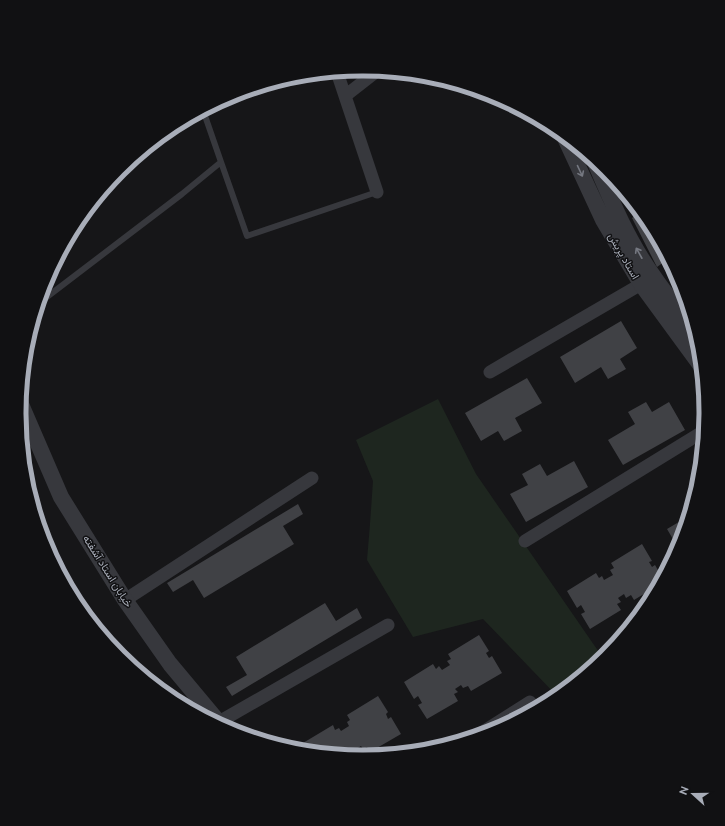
<svg xmlns="http://www.w3.org/2000/svg" width="725" height="826" font-family="Ubuntu,Vazirmatn,sans-serif">
  <rect width="100%" height="100%" fill="#161618"/>
  <path fill="#1e261f" d="M438,399L476,474L603,658L557,696L483,619L413,637L367,560L370,524L373,481L356,440Z"/>
  <path fill="#404145" d="M640,212L648,222L668,259L657,267L632,218Z
    M621,321L637,348L620,359L626,369L608,379L601,367L575,383L560,357Z
    M527,378L542,403L515,418L522,431L504,441L498,431L481,441L465,413Z
    M646,402L652,412L669,402L685,430L623,465L608,440L635,424L628,412Z
    M574,461L588,487L526,522L510,494L528,485L522,474L540,464L547,476Z
    M298,504L303,514L283,526L294,544L204,598L193,580L173,592L167,583Z
    M689,516L680,544L677,546L667,529Z
    M642,544L652,561L649,562L652,567L655,565L662,577L657,586L634,600L631,595L626,598L624,594L618,598L621,602L617,604L621,610L590,629L581,614L585,612L581,605L577,608L567,591L596,573L599,578L602,576L604,580L613,575L610,570L614,568L611,563Z
    M325,603L336,621L357,608L362,618L232,696L226,687L247,675L236,657Z
    M479,635L489,651L486,653L489,658L492,656L502,673L471,691L468,686L463,688L461,685L455,689L458,692L454,694L458,701L427,719L418,705L422,703L418,696L414,699L404,682L433,664L436,669L439,666L442,670L450,665L447,661L451,659L448,654Z
    M378,696L388,712L386,714L388,719L391,717L401,734L370,752L367,747L363,749L361,746L355,750L357,753L354,756L308,751L303,743L333,725L335,730L339,728L341,731L349,726L347,722L350,720L347,715Z"/>
  <g fill="none" stroke-linecap="round" stroke-linejoin="round">
    <path stroke="#37383d" stroke-width="6" d="M203,110L221,162
      M39,303L182,194L221,162L247,236L377,192"/>
    <path stroke="#37383d" stroke-width="13" d="M337,72L377,192
      M345,96L377,71
      M490,372L650,279
      M525,541L704,431
      M125,600L312,478
      M191,709L202,702
      M219,722L388,625
      M478,735L530,702"/>
    <path stroke="#37383d" stroke-width="16" d="M564,136L603,220L641,284L701,366
      M594,160C611,200 628,241 654,277C666,295 681,312 694,330
      M20,402L61,497L125,600L170,664L221,725"/>
  </g>
  <defs><path id="oneway-shaft" d="M-6 0H5M1.5-3L5.5 0L1.5 3" fill="none" stroke-width="1.6" stroke-linecap="round" stroke-linejoin="round"/></defs>
  <g stroke="#757881">
    <use href="#oneway-shaft" transform="translate(580 171) rotate(65)"/>
    <use href="#oneway-shaft" transform="translate(639 253) rotate(-119)"/>
  </g>
  <g text-anchor="middle" dominant-baseline="central" stroke-width="3" stroke-linejoin="round" paint-order="stroke">
    <g font-size="11" fill="#a8adb8" stroke="#111113">
      <text transform="translate(624 256) rotate(60)">استاد پریش</text>
      <text transform="translate(108 571) rotate(58)">خیابان استاد آشفته</text>
    </g>
  </g>
  <path d="M0 0H725V826H0ZM362 76H363A336 336 0 0 1 699 412V414A336 336 0 0 1 363 750H362A336 336 0 0 1 26 414V412A336 336 0 0 1 362 76Z" fill="#111113" fill-rule="evenodd"/>
  <path fill="none" stroke="#a8adb8" stroke-width="5" d="M362 76H363A336 336 0 0 1 699 412V414A336 336 0 0 1 363 750H362A336 336 0 0 1 26 414V412A336 336 0 0 1 362 76Z"/>
  <g transform="translate(693 794) rotate(291)" stroke="#111113" stroke-width="3" paint-order="stroke">
  <path d="M0-3L7 15L0 10L-7 15Z" fill="#a8adb8"/>
  <text y="-6" font-size="11" font-weight="bold" text-anchor="middle" fill="#a8adb8">N</text>
  </g>
</svg>
